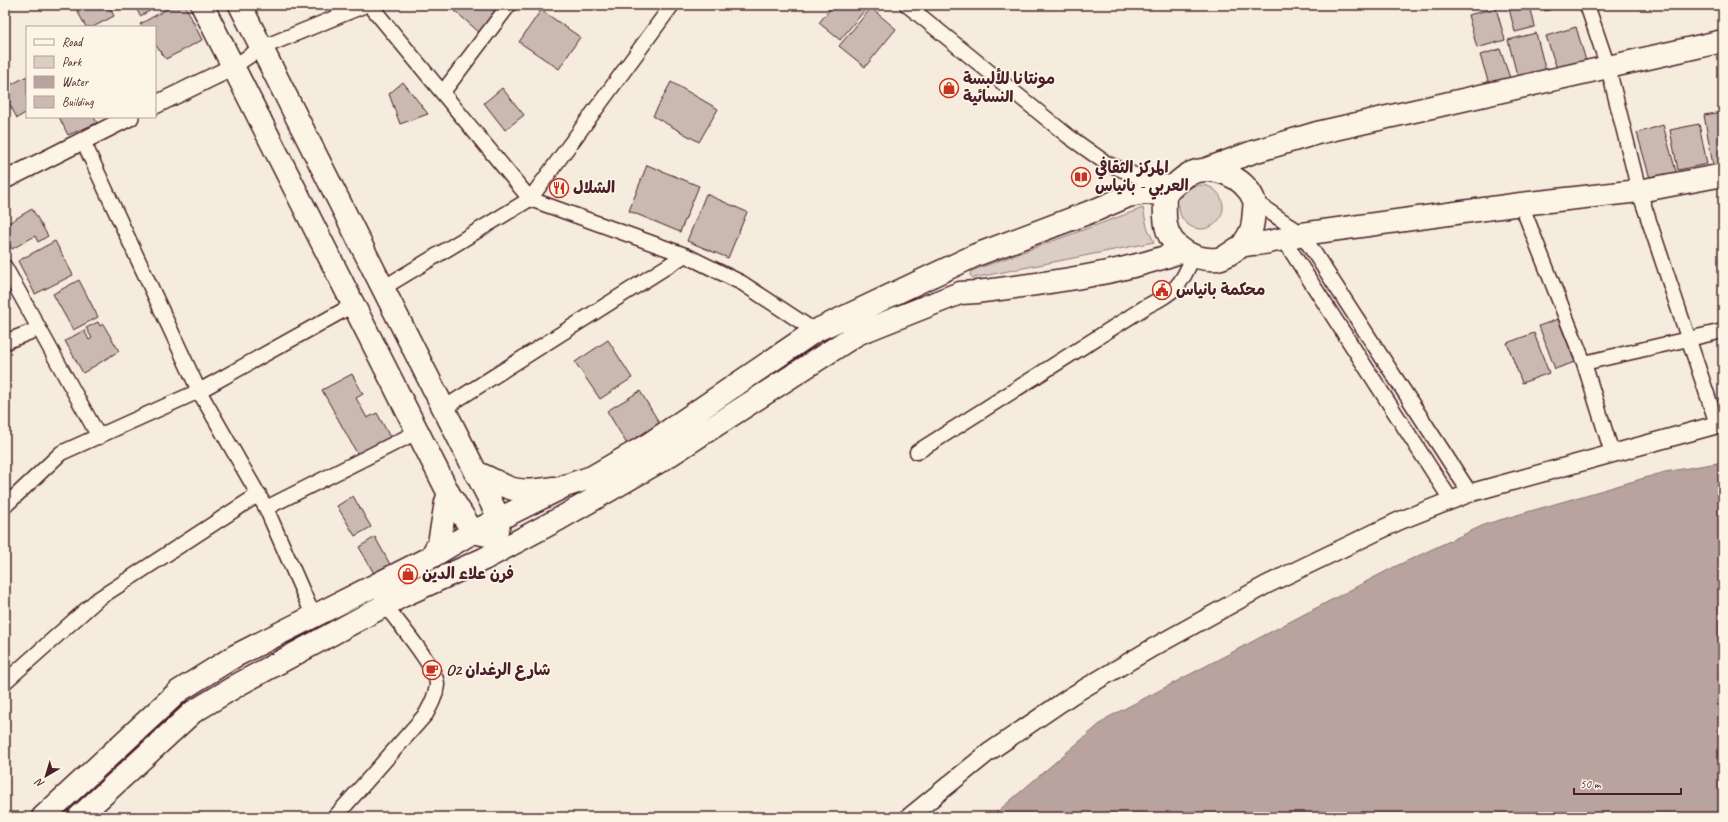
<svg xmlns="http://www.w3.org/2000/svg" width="1728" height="822" font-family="Caveat,'Playpen Sans Arabic',sans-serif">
  <rect width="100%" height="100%" fill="#f5ecde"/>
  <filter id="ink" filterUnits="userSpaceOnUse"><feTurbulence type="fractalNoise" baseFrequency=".025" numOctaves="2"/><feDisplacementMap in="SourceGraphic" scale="8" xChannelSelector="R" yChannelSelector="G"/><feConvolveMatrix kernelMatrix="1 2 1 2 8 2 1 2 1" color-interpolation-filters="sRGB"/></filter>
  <g filter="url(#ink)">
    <path fill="#dbcec4" stroke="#927678" d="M1179 207a22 22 0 1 1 44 0a22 22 0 1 1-44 0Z
      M1143,208L1147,227L1154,242L973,278L970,275L971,271Z"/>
    <path fill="#b8a39e" stroke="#8c6e70" d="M1723,462V817H991L1107,718L1394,567L1486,524L1665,472Z"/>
    <path fill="#cab9b1" stroke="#4a1f2b" d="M74,5H108L114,16L93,27H86Z
      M135,5H161L140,16Z
      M174,5H185L202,40L166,59L155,44V27H142L140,24Z
      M454,5H500L480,33L455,11Z
      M833,5H869L840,40L819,23Z
      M1508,5H1530L1535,27L1515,32Z
      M1544,5H1566L1545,11Z
      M871,8L896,29L865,67L839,46Z
      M1496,8L1505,40L1477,48L1468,15Z
      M541,10L580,37L559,69L519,42Z
      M1576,27L1587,64L1558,72L1546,36Z
      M1536,33L1546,72L1518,79L1508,40Z
      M1500,49L1511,81L1490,87L1480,55Z
      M27,76V112L17,118L5,96V88Z
      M403,82L428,114L400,124L389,94Z
      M671,82L718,109L699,142L653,116Z
      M502,88L524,115L505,130L484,103Z
      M1723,112V163L1713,165L1704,115Z
      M59,117H94L97,123L68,135Z
      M1699,124L1707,164L1678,170L1670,130Z
      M1663,125L1677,175L1651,182L1637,133Z
      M647,165L699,186L680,232L629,211Z
      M706,194L747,212L728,258L687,241Z
      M32,209L48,236L38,242L35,236L12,249L5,238V225Z
      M55,241L73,275L35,294L18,261Z
      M79,280L98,317L73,330L53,294Z
      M1558,319L1575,362L1555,369L1539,326Z
      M98,322L100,326L103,324L119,351L83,373L65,341L84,330L89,340L92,338L86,328Z
      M1534,333L1549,373L1522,383L1507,343Z
      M608,340L632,378L600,399L575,362Z
      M352,374L363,394L356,398L367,418L377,413L391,439L359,457L322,390Z
      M640,391L663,429L630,449L607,411Z
      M353,496L371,527L355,536L337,506Z
      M375,537L392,568L376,577L359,547Z"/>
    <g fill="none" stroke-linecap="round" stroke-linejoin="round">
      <defs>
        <path id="minor" d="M370,5L530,199L685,255L742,283L815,331
          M907,5L1068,136L1106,163L1142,178L1176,184
          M1587,5L1608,67L1639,191L1717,424
          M233,67L261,48L366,5
          M443,92L509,5
          M83,141L199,391L266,508L313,615
          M1254,201L1302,234L1470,493
          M1521,204L1584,363
          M1284,240L1451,500
          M5,267L99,437
          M383,288L530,199L672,5
          M5,342L38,329
          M444,408L685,255
          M917,452L1147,306C1175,292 1182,285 1193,256
          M1612,453L1584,363L1723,331
          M5,506L61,453L199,391L353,305
          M266,508L417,432
          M5,682L98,599L259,494
          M335,817L426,714C431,705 436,696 437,685C438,669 396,620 385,605L382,598"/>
        <path id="tertiary" d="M155,105L233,67
          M5,180L130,117
          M909,817L989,752L1071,696L1152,648L1266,585L1399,521L1470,493L1723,423"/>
        <path id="primary" d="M202,5L449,494L473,532L487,535
          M240,5L500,520L496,533
          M1204,170L1253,152L1317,133L1723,41
          M1242,246C1245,241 1249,236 1251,230C1253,226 1255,204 1254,200C1244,176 1212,163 1189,174C1180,179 1172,188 1165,194C1165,205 1164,215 1166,225C1170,248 1195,261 1217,259C1227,258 1233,250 1242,246C1247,244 1256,244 1263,243C1276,241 1289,238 1302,234L1521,204L1639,191L1723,175
          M475,472C486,476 496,482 507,487C522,493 538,490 554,488
          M431,557L439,543L446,502L449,494
          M43,817L179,691L235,656L431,557L473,532L565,486L592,477L649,444L815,331L976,255L1098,209L1128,196L1146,193L1165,194
          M79,817L193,712L241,683L402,596L484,559L559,519L662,460L857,334L960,293L977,292C1046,283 1117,275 1183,251"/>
      </defs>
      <use href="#minor" stroke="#4a1f2b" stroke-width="17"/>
      <use href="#tertiary" stroke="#4a1f2b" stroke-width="20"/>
      <use href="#primary" stroke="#4a1f2b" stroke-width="25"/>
      <use href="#minor" stroke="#fcf5e5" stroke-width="14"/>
      <use href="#tertiary" stroke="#fcf5e5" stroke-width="17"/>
      <use href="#primary" stroke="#fcf5e5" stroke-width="22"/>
    </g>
  </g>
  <defs>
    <symbol id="shop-ring" viewBox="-11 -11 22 22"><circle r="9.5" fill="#fcf5e5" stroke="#c8321e" stroke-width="1.5"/><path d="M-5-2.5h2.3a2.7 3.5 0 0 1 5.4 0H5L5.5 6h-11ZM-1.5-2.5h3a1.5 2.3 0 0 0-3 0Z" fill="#c8321e"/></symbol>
    <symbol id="library-ring" viewBox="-11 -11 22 22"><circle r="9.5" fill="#fcf5e5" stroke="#c8321e" stroke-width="1.5"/><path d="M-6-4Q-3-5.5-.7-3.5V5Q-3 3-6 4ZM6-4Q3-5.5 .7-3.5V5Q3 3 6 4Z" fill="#c8321e"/></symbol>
    <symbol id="restaurant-ring" viewBox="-11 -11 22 22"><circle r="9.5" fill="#fcf5e5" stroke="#c8321e" stroke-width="1.5"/><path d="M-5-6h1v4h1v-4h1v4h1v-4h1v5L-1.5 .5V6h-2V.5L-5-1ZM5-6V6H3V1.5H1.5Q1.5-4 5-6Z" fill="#c8321e"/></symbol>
    <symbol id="civic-ring" viewBox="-11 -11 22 22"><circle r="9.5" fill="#fcf5e5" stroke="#c8321e" stroke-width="1.5"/><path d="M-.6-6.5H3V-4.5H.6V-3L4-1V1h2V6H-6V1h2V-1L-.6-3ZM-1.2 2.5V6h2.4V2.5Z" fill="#c8321e"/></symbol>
    <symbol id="cafe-ring" viewBox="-11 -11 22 22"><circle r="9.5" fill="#fcf5e5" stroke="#c8321e" stroke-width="1.5"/><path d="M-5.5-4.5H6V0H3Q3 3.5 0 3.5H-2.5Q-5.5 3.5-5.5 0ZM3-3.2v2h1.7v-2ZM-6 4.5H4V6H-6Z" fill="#c8321e"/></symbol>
  </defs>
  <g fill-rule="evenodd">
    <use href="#shop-ring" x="938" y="77" width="22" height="22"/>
    <use href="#library-ring" x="1070" y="166" width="22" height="22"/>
    <use href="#restaurant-ring" x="548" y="177" width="22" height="22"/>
    <use href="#civic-ring" x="1151" y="279" width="22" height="22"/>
    <use href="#shop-ring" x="397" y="563" width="22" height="22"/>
    <use href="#cafe-ring" x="421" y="659" width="22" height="22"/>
  </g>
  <g text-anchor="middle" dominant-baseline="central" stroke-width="3.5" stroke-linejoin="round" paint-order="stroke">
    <g font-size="16" font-weight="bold" fill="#4a1f2b" stroke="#fcf5e5" text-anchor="start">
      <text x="963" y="79">مونتانا للألبسة<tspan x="963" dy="18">النسائية</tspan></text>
      <text x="1095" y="168">المركز الثقافي<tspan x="1095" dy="18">العربي - بانياس</tspan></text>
      <text x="573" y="188">الشلال</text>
      <text x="1176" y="290">محكمة بانياس</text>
      <text x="422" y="574">فرن علاء الدين</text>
      <text x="446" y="670">O2 شارع الرغدان</text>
    </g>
  </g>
  <rect width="1728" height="822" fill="none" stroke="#fcf5e5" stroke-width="20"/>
  <rect x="10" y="10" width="1708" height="802" fill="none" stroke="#4a1f2b" stroke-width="1.5" filter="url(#ink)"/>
  <rect x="26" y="26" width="130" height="92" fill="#fcf5e5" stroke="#b59f9b"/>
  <rect x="34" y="39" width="20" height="6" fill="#fcf5e5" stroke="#b59f9b"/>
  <text x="62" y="46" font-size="12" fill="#4a1f2b">Road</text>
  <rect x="34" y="56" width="20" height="12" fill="#dbcec4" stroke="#b59f9b"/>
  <text x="62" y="66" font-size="12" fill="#4a1f2b">Park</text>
  <rect x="34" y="76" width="20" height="12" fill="#b8a39e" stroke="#b59f9b"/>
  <text x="62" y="86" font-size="12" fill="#4a1f2b">Water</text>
  <rect x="34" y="96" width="20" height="12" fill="#cab9b1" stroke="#b59f9b"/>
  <text x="62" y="106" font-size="12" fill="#4a1f2b">Building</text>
  <g transform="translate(46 776) rotate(218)" stroke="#fcf5e5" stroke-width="3" paint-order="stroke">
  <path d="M0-3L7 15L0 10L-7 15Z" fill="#4a1f2b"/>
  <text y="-6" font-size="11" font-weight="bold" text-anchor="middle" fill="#4a1f2b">N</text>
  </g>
  <path d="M1574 788v6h107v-6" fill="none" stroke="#4a1f2b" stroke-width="2"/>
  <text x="1580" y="788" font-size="12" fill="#4a1f2b" stroke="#fcf5e5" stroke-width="3" paint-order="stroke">50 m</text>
</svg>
